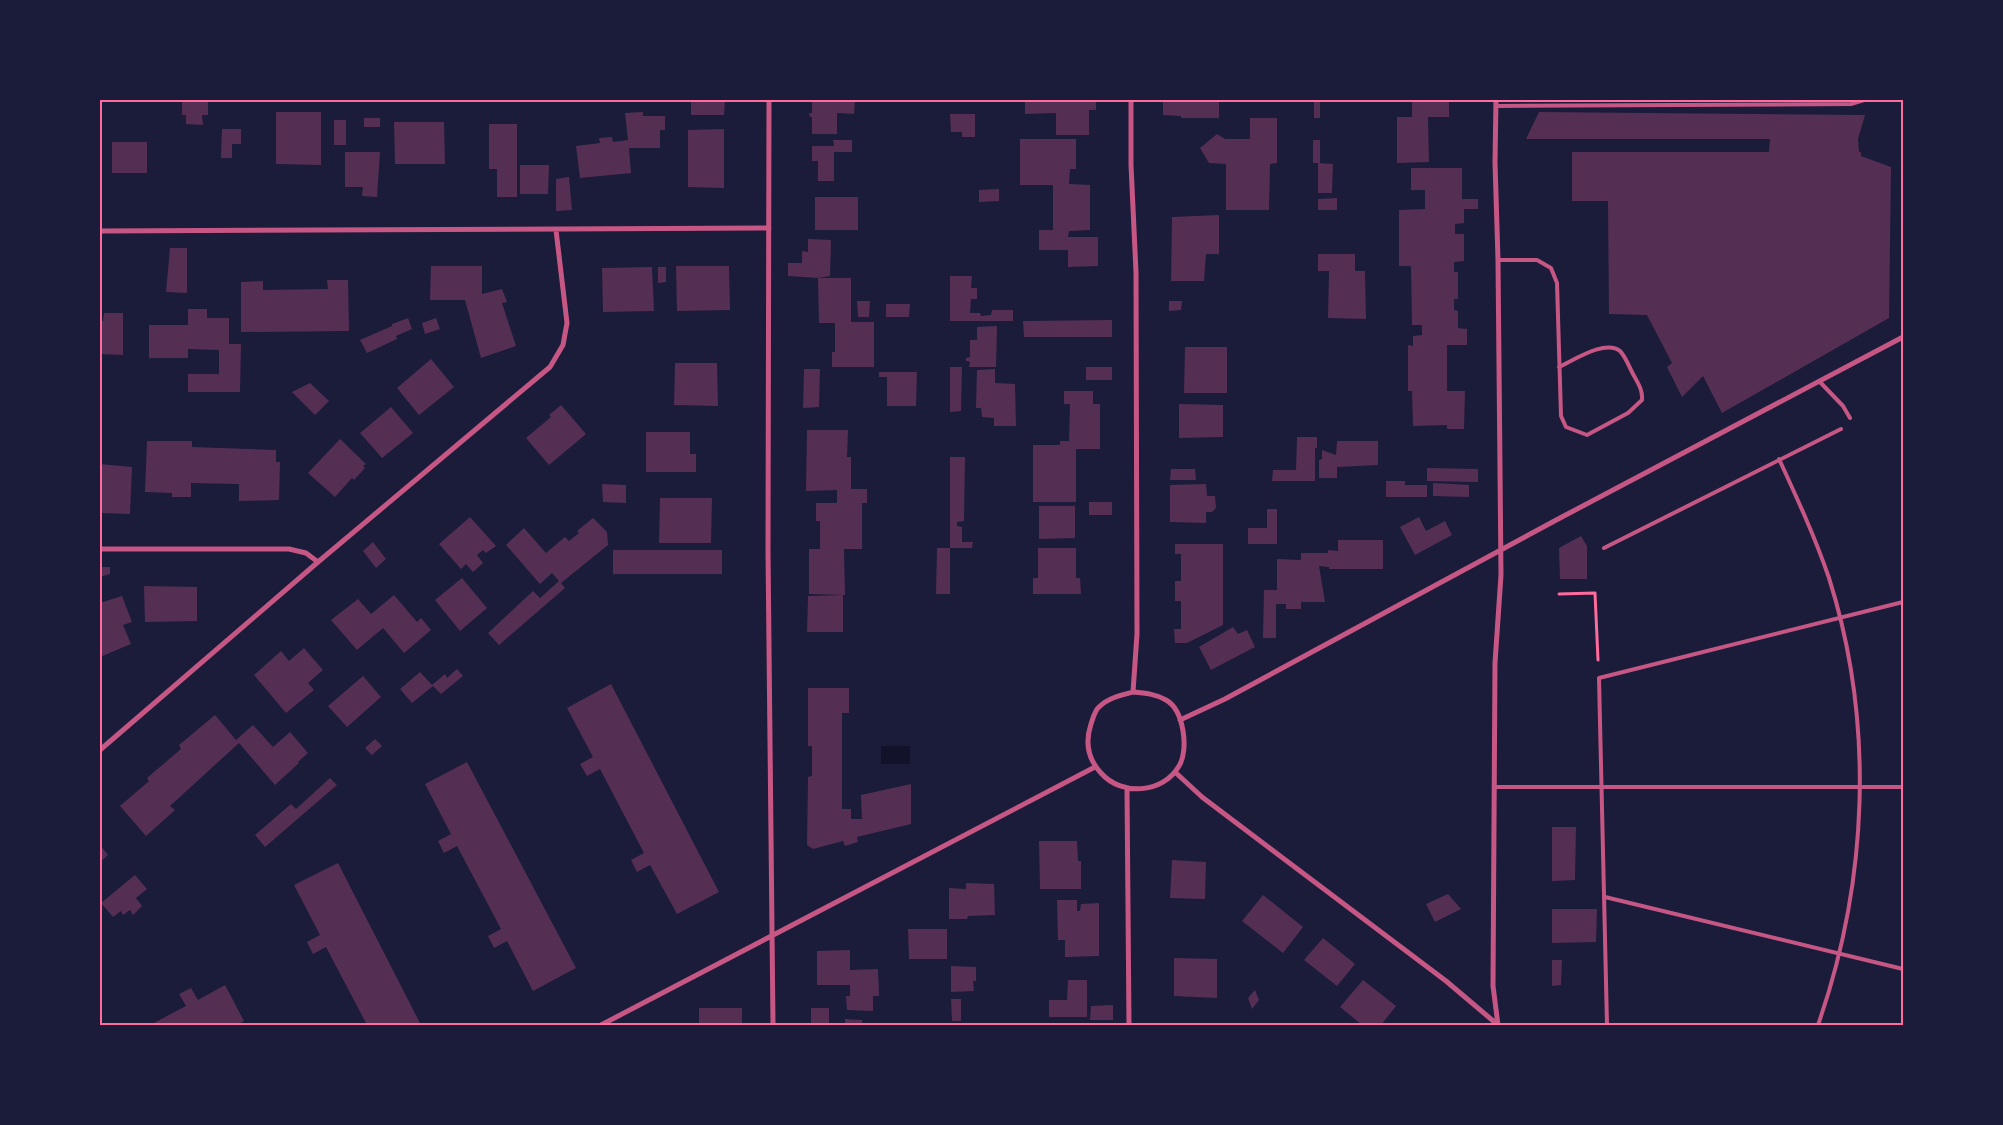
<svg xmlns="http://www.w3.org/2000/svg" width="2003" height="1125" font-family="'PT Sans',sans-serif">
  <rect width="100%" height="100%" fill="#1b1b3a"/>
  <path fill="#12122b" d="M881,746H910V764H881Z"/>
  <path fill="#542f53" d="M182,100H208V115H202L203,125L186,124V115H182Z
    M691,100H725L724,115H691Z
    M812,100H855L854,114L837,113V134H812V117H810L809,113H812Z
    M1025,100H1096V110H1089V135H1056V113L1025,114Z
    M1163,100H1219V118H1181V116L1163,115Z
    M1314,100H1320V118H1314Z
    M1412,100H1449V117H1428L1429,162L1397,163V117H1412Z
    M276,112H321V165L276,164Z
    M643,112V116H665V130H660V148H629L631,173L580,178L576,146L600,143L599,138L612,137L613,142L628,140L625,113Z
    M1539,112L1865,115L1858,139L1859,152H1861V156L1891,167L1889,318L1722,413L1703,376L1682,397L1667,367L1672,363L1647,315L1609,314L1608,201H1572V152H1769L1770,139H1526Z
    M950,114H975V137H962V132H951Z
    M364,118H380V127H364Z
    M1250,118H1277V163L1270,164L1269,210H1226V164L1209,163L1200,148L1217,134L1225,139H1250Z
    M334,120H346V145H334Z
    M394,122H444L445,164H395Z
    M489,124H517V197H497V169H489Z
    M222,129H241V144H232V158H221Z
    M724,129V188L688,187V130Z
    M1020,139H1076V169H1070L1069,184L1090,185V230L1069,231L1068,237H1098V266L1068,267V250H1039V230H1053V185H1020Z
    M833,140H852V152H834V181H818V161H812V146H834Z
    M1313,140H1320V163H1313Z
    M112,142H147V173H112Z
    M345,152H380L377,197L362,196L363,187H345Z
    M1318,163L1333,164L1332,193H1318Z
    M520,165H549L548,194H520Z
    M1411,168H1462V199H1478V209H1464V223L1455,224V234H1464V261L1454,262V272H1458V299H1454V310L1458,311V328L1467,329V345H1447V391H1465L1464,429H1447V425L1413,426L1412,391H1408V345L1413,346V336L1422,335V325H1412L1411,266H1399V210L1425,209V190H1411Z
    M569,177L572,210L556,211V179Z
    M999,189V201L979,202V190Z
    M815,197H858V230H815Z
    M1337,198V210H1318V199Z
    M1219,215V254H1206L1204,281H1171L1172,217Z
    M808,239L831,240L830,276L818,278L788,276V263H802V251L808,252Z
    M170,248H187V293L166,292Z
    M1318,254H1355V271H1365L1366,319L1328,318L1329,271H1318Z
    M431,266H482V294L502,289L507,302L502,303L516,346L481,358L465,300H430Z
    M676,266H729L730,310L677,311Z
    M652,267L654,311L603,312L602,268Z
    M658,267H666V282L658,283Z
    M950,276H972L971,288H977V299H971L970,313H980L981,316L991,315L992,310H1013V321H950Z
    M818,278H851V322H874V367H832V352H835V323H819Z
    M327,280H348L349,331L241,332V282L263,281V290L328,289Z
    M857,301H870L869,317H858Z
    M1169,301H1182L1181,310L1169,311Z
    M886,304H910L909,317H886Z
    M188,309H207V318H229V344H241L240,392H188V374H219V350L188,349V358H149V325H188Z
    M104,313H123V355L100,354V321H103Z
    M408,318L412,329L396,336L397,339L367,353L360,340L392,326V324Z
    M436,318L440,329L425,334L422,323Z
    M1112,320V337H1024L1023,321Z
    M997,326L996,367H969L970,362L966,361V358L970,357V340H977V327Z
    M1185,347H1227V393H1184Z
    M431,359L454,387L419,415L397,388Z
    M675,363H717L718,406L674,405Z
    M950,367H962L961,411L950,412Z
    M1086,367H1112V380H1086Z
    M804,369H820L819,407L803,408Z
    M995,369V383L1015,384L1016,426H994V418L982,417L981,408H976L977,370Z
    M879,372H917L916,406H887V377H879Z
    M310,383L329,401L315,415L292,392Z
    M1064,391H1093V404H1100V449H1076V502H1033V445H1060V441H1069L1070,404H1064Z
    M1179,404L1223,405V437L1179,438Z
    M561,405L586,434L549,465L526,438L551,417L549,415Z
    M391,407L413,433L382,458L360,433Z
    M807,430H848L847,457H851V489H867V503H862V549H844L845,595L809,594V549H820V521H816V503H837V490L806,491Z
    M646,432H690V454H696V472H646Z
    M1297,437H1317V448H1315V481H1272L1273,470H1296Z
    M340,439L366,464L363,466L365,468L354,480L352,478L335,497L308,473Z
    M147,441H192V447L276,450V462H280L279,500L239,501V484L191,483V497H172V493L145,492Z
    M1337,441H1378V465L1337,467V478H1319V460L1322,459V450L1336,455Z
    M950,457H965L964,521L957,522V526L962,527V542H973L972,548H950Z
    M100,464L132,467L130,514L100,513Z
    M1427,468L1478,469V482L1427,481Z
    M1171,469H1195L1196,480H1170Z
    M1386,481H1405V485H1427V497H1386Z
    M1433,483L1469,485V497L1433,496Z
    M602,484L626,485V503L603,502Z
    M1206,484L1207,496H1215L1216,508L1212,512H1206V523L1170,522V485Z
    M660,498H712L711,543H659Z
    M1089,502H1112V515H1089Z
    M1039,506H1075V538L1039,539Z
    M1267,509H1277V544H1248V528H1267Z
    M470,517L496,546L486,553L483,550L477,555L483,563L473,572L466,564L461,569L439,544Z
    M1419,517L1426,531L1445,521L1452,535L1415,555L1400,527Z
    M593,518L607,532L608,545L561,583L565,588L499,645L488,633L533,591L540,598L559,581L552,573L540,584L506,545L524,528L546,553L565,537L569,541L579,533L577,531Z
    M1581,536L1587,546V579H1560L1559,548Z
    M1338,540H1383V569H1329V567L1319,566L1325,602H1301V609H1286V604H1276V638H1263L1264,590H1277V559L1301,560V553H1328V550L1338,551Z
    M373,542L386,559L376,568L363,551Z
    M1175,544H1223V625L1187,643H1175L1174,629H1181V601H1175V581H1181V554H1175Z
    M937,548H950V594H936Z
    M1038,548H1076V578H1080L1081,594H1033V578H1038Z
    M613,550H722V574H613Z
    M100,567H110V574L100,577Z
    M462,578L487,608L460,631L435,600Z
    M144,586L197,587V621L145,622Z
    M394,595L417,622L421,618L431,630L404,653L383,628L357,650L331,620L358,599L371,614Z
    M843,595V632H807L808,596Z
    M122,596L132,622L123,625L131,644L100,657V603Z
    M1233,627L1238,634L1247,630L1255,647L1211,670L1199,647Z
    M304,648L323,670L308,683L314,690L286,713L254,675L281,651L289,661Z
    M457,669L463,676L441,694L433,686L412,703L400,689L420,672L432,685L445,674L447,678Z
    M363,676L381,697L347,727L328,706Z
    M611,684L719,892L677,914L650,865L637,872L631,860L644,853L600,769L587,776L580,764L593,757L567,708Z
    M808,688H849V713H842V809H851V819H862L861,795L911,784V824L857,837L858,842L845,846L843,841L813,849L807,845L808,777L812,776V746H808Z
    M215,715L236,740L253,725L273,747L290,732L308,753L298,762L299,763L275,785L239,743L170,806L175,810L146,836L120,806L149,781L147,778L181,749L179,745Z
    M375,739L382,746L372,755L365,748Z
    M467,762L576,968L533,991L507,941L494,948L488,936L501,929L457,846L444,853L438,841L451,834L425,784Z
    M330,778L337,785L265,847L255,835L291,804L296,809Z
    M1552,827H1576L1575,880L1552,881Z
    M1039,841H1077L1078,861H1081V889H1040Z
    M100,845L108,855L100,862Z
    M1172,860L1206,862L1205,899L1170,898Z
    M338,863L421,1025H367L326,947L313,954L307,942L320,935L294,885Z
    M135,875L147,889L136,898L142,906L133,915L130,910L123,915L121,911L113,917L101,903Z
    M966,883L994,884L995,915L968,916L967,919H949V888L966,889Z
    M1448,894L1461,909L1435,922L1426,904Z
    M1263,895L1303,927L1283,953L1242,921Z
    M1057,900H1077V911H1080L1081,904L1099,903V956L1065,957V940H1058Z
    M1552,909H1597L1596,942L1552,943Z
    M908,929H947V959H909Z
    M1323,938L1355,964L1337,986L1304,960Z
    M850,950V970L878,969L879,996H873V1011L847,1010L846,996H850V985H817V951Z
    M1174,958L1217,959V998L1174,996Z
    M1552,960H1562L1561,985L1552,986Z
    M951,966L976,967V981H973L974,991L951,992Z
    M1068,980H1087V1017H1049V1000H1067Z
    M1363,980L1396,1006L1381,1025H1362L1340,1007Z
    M225,985L244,1021L237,1025H150L186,1006L179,994L191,988L198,1000Z
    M1255,990L1259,1000L1252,1009L1248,998Z
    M951,999H961V1021H952Z
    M1113,1005V1020H1090L1091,1006Z
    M699,1008H742V1025H699Z
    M811,1008H829V1025H811Z
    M845,1019L862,1020V1025H845Z"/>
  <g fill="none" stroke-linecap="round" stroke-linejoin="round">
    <path stroke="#ff6b9d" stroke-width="3" d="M1559,594L1595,593L1598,660"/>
    <path stroke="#c65784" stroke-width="4" d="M1496,106L1851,104L1864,100
      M1498,260H1537L1551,268L1557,283L1561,416L1566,427L1587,435L1628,413L1642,400C1643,389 1637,382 1632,372C1629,366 1625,356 1620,351C1606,339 1574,360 1559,367
      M1819,381L1843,406L1850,418
      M1779,459C1797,498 1815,537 1829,578C1875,723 1868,882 1818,1025
      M1604,548L1841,429
      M1495,787H1903
      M1605,897L1903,969
      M1607,1025L1599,678L1903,602"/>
    <path stroke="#c65784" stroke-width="5" d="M769,100L768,551L773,1025
      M1131,100V165L1136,272L1137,634L1133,692
      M1496,100L1495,162L1498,260L1501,575L1495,663L1493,986L1498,1025
      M100,231L769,228
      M100,549H289L306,553L318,562
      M1133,692C1145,693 1156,694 1166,700C1184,710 1189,750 1179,766C1163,794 1121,796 1101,773C1087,758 1085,742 1091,724C1093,718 1095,710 1099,707C1108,698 1121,695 1133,692Z
      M1180,720L1225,699L1560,518L1903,337
      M100,750L318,562L550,367L563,345L567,323L556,230
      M1175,772L1202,797L1446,981L1498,1025
      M1127,789L1129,1025
      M601,1025L1095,767"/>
  </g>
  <rect width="2003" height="1125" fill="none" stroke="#1b1b3a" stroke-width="202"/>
  <rect x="101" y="101" width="1801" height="923" fill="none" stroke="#ff6b9d" stroke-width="2"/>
</svg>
